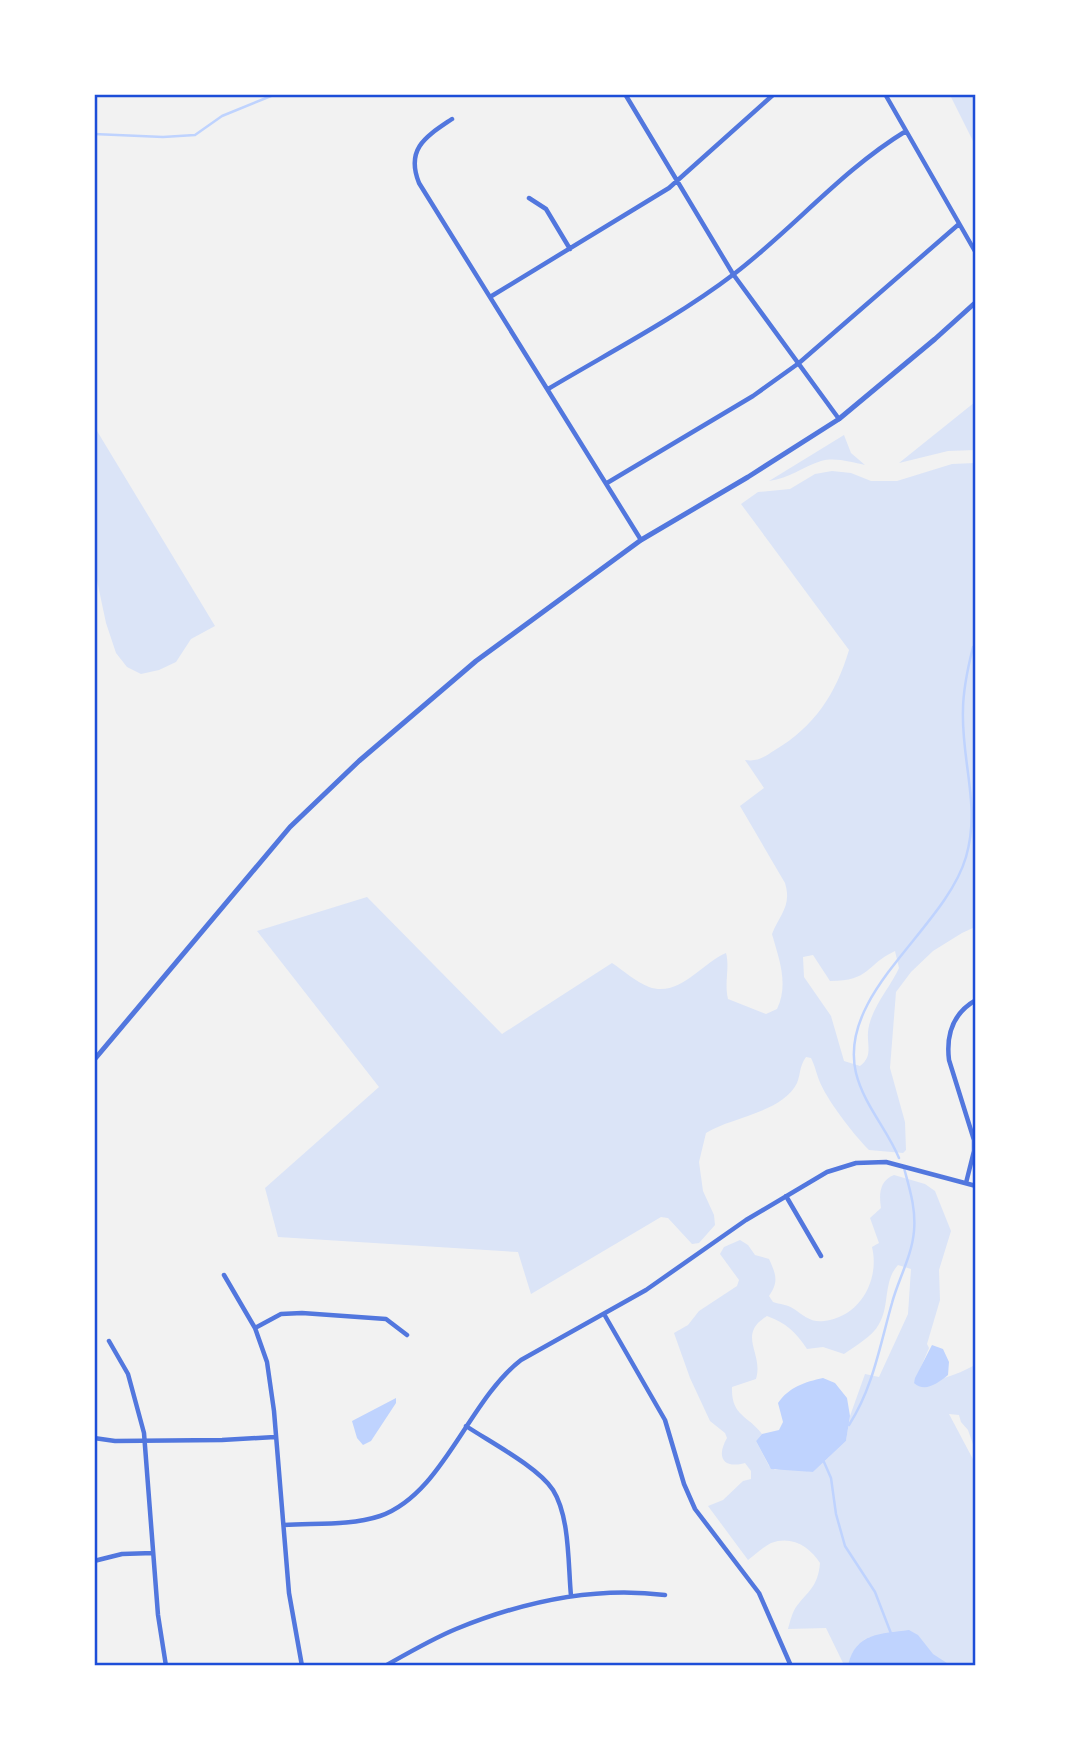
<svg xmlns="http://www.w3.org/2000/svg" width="1070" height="1760" font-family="Helvetica,sans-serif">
  <rect width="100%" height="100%" fill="#f2f2f2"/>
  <path fill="#dbe4f7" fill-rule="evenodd" d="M949,95H975V145L951,97Z
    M975,402V450L948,451L899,463Z
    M94,426L215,626L191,639L176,662L159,670L141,674L127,667L116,653L106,623L95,571Z
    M844,435L851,453L865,465C851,462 835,457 821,461C802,467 790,478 769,481Z
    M975,463V927L962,933L933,951L911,972L896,992L890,1068L905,1122L906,1150L903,1153L869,1150C854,1135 826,1099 819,1080C816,1072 815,1066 811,1058L806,1057C799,1067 801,1073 797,1083C782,1113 731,1117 706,1133L699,1162L703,1191L714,1215L715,1225L699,1243L692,1244L668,1218L661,1217L531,1294L518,1252L278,1237L265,1188L379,1087L257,931L367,897L502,1034L612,963C624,971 636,982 649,987C679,998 702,963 726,953C730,968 724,982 728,999L766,1014L777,1009C789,984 779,959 772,934C780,914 792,906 785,883L740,806L764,788L745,760C758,762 764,757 775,750C814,727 836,694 849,650L741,504L758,492L790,489L815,474L832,471L851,473L871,481H897L952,464ZM895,951L899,968C890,988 870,1009 868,1032C867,1046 873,1056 860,1066L844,1061L831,1016L804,977L803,957L813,955L830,981C871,981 865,965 895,951Z
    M894,1175L925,1184L935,1191L951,1231L939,1270L940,1300L927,1344L929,1348L914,1383C937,1381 955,1376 975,1365V1450L968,1430L961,1422L959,1415L949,1414L975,1463V1665H910L870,1637C857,1642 852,1652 848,1665H844L826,1628L788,1629C790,1622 792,1613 796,1607C808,1591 818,1587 820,1563C810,1547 792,1535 771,1543C763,1547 755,1555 748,1560L708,1506L723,1500L743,1481L751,1479V1471L745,1463C723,1469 716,1457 727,1438L725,1433L710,1421L690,1378L674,1333L688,1325L699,1311L737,1286L739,1280L720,1254L724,1247L740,1240L748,1245L755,1255L769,1259C776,1274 779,1282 769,1296L773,1302C779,1304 789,1305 794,1309C803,1315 811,1323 824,1321C860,1317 880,1280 872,1247L879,1243L870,1218L881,1208C879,1195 879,1181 894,1175ZM898,1265L911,1269L908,1314L879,1377L865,1374L850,1416L846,1441L813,1472L787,1468L775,1470L769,1466L756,1441L762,1434C748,1415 731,1416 732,1387L756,1379C764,1353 736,1335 767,1316C786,1323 796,1332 807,1349L823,1347L844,1354C855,1346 873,1336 879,1324C890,1306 883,1281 898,1265Z"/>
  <path fill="#bfd3fe" d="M932,1345L943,1349L949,1362L948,1375C938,1383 925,1393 914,1383L915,1378Z
    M823,1378L835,1383L847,1398L850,1416L846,1441L813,1472L771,1469L756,1441L762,1434L779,1430L783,1422L778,1403C789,1387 805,1382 823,1378Z
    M396,1398V1403L371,1441L363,1445L357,1438L352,1421Z
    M909,1630L918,1635L933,1654L950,1665H848C856,1632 881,1634 909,1630Z"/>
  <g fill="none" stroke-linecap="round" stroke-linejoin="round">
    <path stroke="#bfd3fe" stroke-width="2.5" d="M94,134L163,137L195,135L222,116L276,94
      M899,1158C887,1129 864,1105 856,1073C837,993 945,929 966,857C981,806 961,761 963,710C963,689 968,667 973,647
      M849,1425C873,1388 880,1345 892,1303C898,1280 912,1256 914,1231C916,1209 910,1190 904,1168
      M824,1462L831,1478L836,1514L845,1546L875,1592L892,1636"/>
    <path stroke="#5277de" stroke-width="4.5" d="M625,94L733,274L839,419
      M885,94L976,253
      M452,119C427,136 405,148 419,183L641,540
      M529,198L546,209L570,249
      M490,297L669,188L774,94
      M548,389C610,352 676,318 734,274C793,229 842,170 906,131
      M607,483L753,396L799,363L959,224
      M966,1183L974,1151V1140L949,1060C946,1035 953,1013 976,1000
      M786,1196L821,1256
      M224,1275L255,1328L267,1362L274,1411L289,1593L302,1666
      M604,1314L665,1420L684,1484L695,1509L759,1593L791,1666
      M255,1328L281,1314L302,1313L386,1319L407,1335
      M109,1341L128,1374L144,1433L158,1615L166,1666
      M466,1426C490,1442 538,1467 553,1490C570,1517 568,1565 571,1596
      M94,1438L115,1441L222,1440L275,1437
      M284,1525C315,1523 350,1526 380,1516C443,1494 468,1401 521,1360L646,1290L746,1220L827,1172L856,1163L886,1162L976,1186
      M94,1561L122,1554L153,1553
      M385,1666C408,1653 432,1639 456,1629C522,1602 595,1586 665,1595"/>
    <path stroke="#5277de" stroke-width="5" d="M94,1060L290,827L359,761L476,661L641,540L748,477L839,419L935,339L976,302"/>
  </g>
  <rect width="1070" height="1760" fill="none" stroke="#ffffff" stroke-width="192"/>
  <rect x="96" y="96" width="878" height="1568" fill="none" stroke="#1d4ed8" stroke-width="2.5"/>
</svg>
